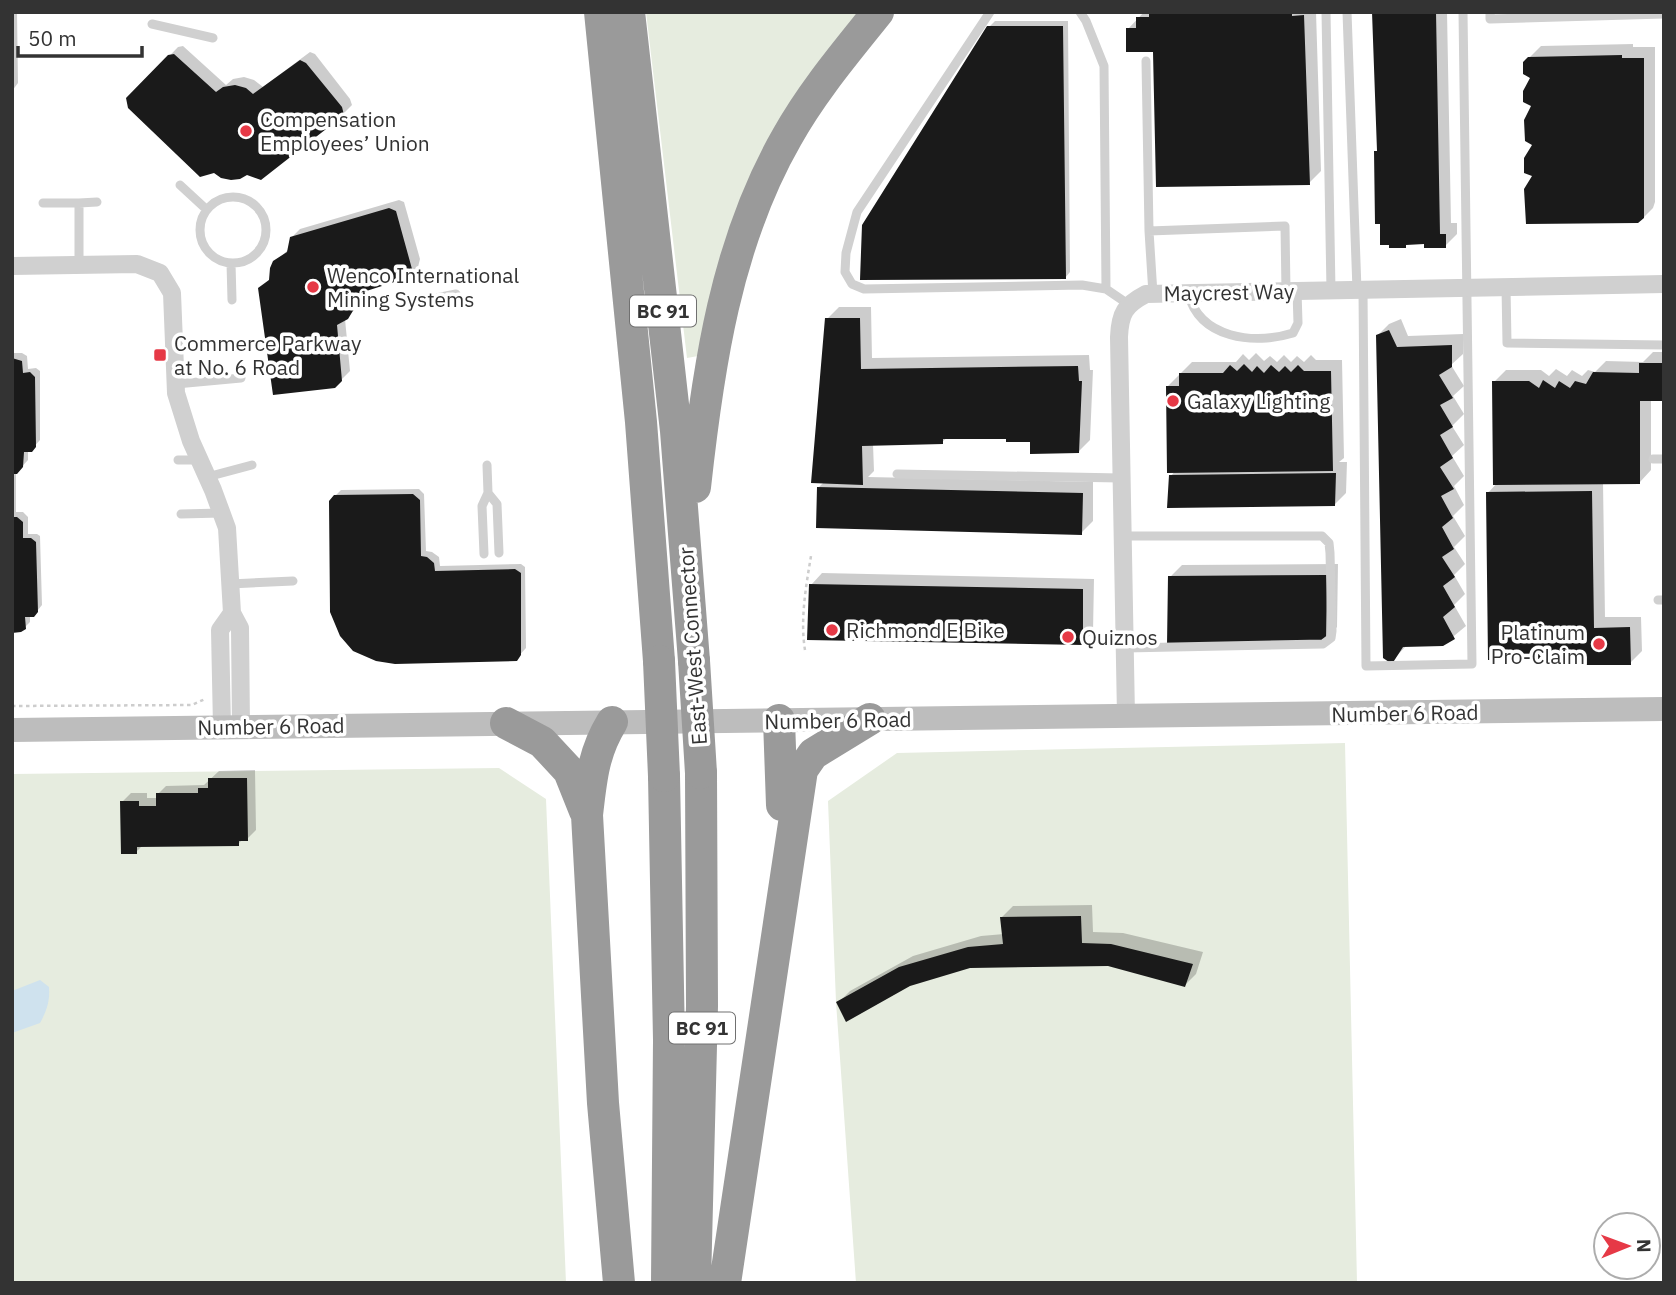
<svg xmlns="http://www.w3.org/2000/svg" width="1676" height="1295" font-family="'IBM Plex Sans',sans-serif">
  <rect width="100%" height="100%" fill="#fff"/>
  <path fill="#e6ecdf" d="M646,12H859L698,356L687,358Z
    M1345,743L1357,1283H856L836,1002L828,801L897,753Z
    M499,768L546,799L566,1283H12V774Z"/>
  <path fill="#cfe2ee" d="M40,980L49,987C50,1001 47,1010 40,1023L12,1033V991Z"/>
  <path fill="#0003" d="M12,12H17L18,83L12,91Z
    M1144,12H1316L1321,171L1309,183L1128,29Z
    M1374,12H1447L1451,223H1457V234L1445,246L1378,150Z
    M995,21H1068L1070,272L1065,278L989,27Z
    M1633,44V47H1655V202L1653,208L1641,220L1534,175L1533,78L1525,62L1541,46Z
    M183,46L226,85L233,79L244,77L254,80L263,87L310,52L315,54L350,99L352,105L343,114L128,99L178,47Z
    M399,200L404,202L420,259L418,267L409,276L364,290L362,299L356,308L345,319L350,371L335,386L259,289L271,278L275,262L289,249L291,238L300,229Z
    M839,307H871L872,358L1089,355L1090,370H1093L1090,440L1079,451L1008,437H948L942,442L873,444L874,471L868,477L1093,482V521L1081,533L819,487L824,482L827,319Z
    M1401,319L1408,336L1463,334V354L1451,365L1464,386L1453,396L1464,414L1452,426L1464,445L1452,456L1464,476L1454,486L1464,505L1453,516L1465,536L1454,547L1465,564L1454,575L1465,594L1454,605L1466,626L1443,645H1407L1392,661L1377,336L1389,324Z
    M1653,352H1664V399H1651V470L1640,482H1603L1605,617H1641L1642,651L1630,663L1584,657L1488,493L1497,483L1494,382L1506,370H1541L1549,376L1556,369L1567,376L1572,370L1582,376L1588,370L1595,372L1606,361L1643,362Z
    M12,353H22L27,356L28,369L36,368L40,371V440L31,450H28V460L16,473V512H23L28,517V534H37L40,536L42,605L34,615H30V622L21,631H12Z
    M1256,353L1264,361L1270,356L1277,362L1284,355L1291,362L1297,356L1304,362L1311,355L1316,360H1342L1344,458L1339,462H1347L1346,493L1335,504L1171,476L1175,471L1168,386L1192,362H1236L1243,354L1249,360Z
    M419,489L424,494L426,551L432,552L439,557L440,566L521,564L525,567L526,648L516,659L335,496L341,490Z
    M1338,564L1337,627L1326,639L1170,577L1182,565Z
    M822,573L1094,579L1093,632L1082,643L811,585Z
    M255,770L256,830L247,839H243L238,844L143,845L136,852L122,802L131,793H147V798H158V794L166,786L204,785L219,771Z
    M1092,905L1093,932L1123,933L1203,952L1196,974L1185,985L1108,964L970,966L838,1003L850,991L913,956L981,936L1004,934L1001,918L1013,906Z"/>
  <path fill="#1a1a1a" d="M1149,12H1292V16L1304,15L1310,185L1156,187L1153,52H1126V28H1136V17H1149Z
    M1372,12H1436L1440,234H1446V248H1424V244L1406,245V248H1389V245H1380V224H1375L1374,151H1377Z
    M987,26H1063L1066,279L860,280L862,225Z
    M174,54L216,92L223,87L235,85L246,88L253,94L300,60L306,63L342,107L344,115L261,180L247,175L240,179L231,180L221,178L214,173L200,177L128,108L126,98L168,55Z
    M1622,55V58H1644V218L1638,223L1526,224L1524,189L1532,176L1524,173V158L1532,145L1525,141L1524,120L1531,106L1523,102V91L1530,78L1523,74V62L1528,57Z
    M389,208L396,211L412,269L410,277L357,294L354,309L348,319L337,325L342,381L335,388L273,395L258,288L269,280L270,268L273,261L287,252L290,237Z
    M825,318H860L861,369L1078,366L1079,381H1082L1079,453L1030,454V442H1006V439H943V444L862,446L863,485L811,483Z
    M1389,330L1397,347L1452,345V367L1439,375L1453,398L1440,405L1453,427L1440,435L1453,458L1440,467L1454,489L1441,496L1453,518L1442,527L1454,549L1442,557L1455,577L1443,586L1455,607L1443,617L1455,639L1443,646L1403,647L1392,664L1383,658L1376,335Z
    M12,358L22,361L23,373L30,372L35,377L36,447L32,452H24L23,467L17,474H12Z
    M1639,363H1664V401H1640V484L1493,485L1492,381H1529L1539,388L1543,380L1555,388L1559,381L1570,388L1575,381L1586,384L1593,372L1639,373Z
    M1244,364L1252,372L1257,366L1264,373L1271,365L1279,372L1285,366L1291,372L1298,365L1304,371H1331L1333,471L1167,473L1166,386H1179V373H1223L1230,365L1237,371Z
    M1336,473L1335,506L1167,508L1169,475Z
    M817,487L1083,493L1082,535L816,528Z
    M1592,491L1594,628L1630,627L1631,665H1582V659L1488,660L1486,492Z
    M413,494L420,500L421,556L427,557L434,563L435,571L515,569L521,573V655L517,661L395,664L376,661L353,651L340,636L330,612L329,501L334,495Z
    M12,517H17L23,522V538H31L36,542L38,612L34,617H25L26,629L21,632L12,633Z
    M1327,575L1326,640L1167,645L1168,576Z
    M809,584L1083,589V645L807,640Z
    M208,778H247L248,841H239V846L137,847V854H121L120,801H139V806H156V793H198V788H208Z
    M1081,916L1082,943L1111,944L1193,964L1185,987L1108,966L970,968L910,986L846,1022L836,1002L899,967L968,947L1003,944L1000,917Z"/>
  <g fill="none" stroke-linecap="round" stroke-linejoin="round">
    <path stroke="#cdcdcd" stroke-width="2.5" stroke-dasharray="3.5 3.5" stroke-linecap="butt" d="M805,650C800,620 806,586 811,556
      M12,706L192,705L205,699"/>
    <path stroke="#d0d0d0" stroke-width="9" d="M990,12L857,212L846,253L845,272L852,284L864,289L1082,285L1106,289L1128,304
      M1080,12L1086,21L1104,66L1106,289
      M1326,12L1331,290
      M1347,12L1357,290
      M1490,12V19L1664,14
      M152,24L213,38
      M1146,61L1149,231L1153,294
      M180,185L206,209
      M200 230a33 33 0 1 1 66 0a33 33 0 1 1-66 0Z
      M43,203H79V265
      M79,203L97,202
      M1149,231L1285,226L1286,291
      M231,263L232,300
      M1506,287L1507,343L1664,345
      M1363,290L1366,666L1472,664L1463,12
      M1188,293C1200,339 1254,345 1293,333L1298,323L1297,291
      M411,303L456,294
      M176,384L241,378
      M1653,459H1664
      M178,460H199
      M487,465L488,493L497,504L499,553
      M897,474L1121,478
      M207,477L252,465
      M181,514L221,513
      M1122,536H1322L1329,543L1330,553L1332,631L1331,638L1323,644L1125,648
      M484,554L482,506L488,493
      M230,584L293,581
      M1658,600H1664"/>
    <path stroke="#d0d0d0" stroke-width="18" d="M12,266L137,264L160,273L172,293L176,393L191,441L213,490L227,528L232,613L240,628L241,727
      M1126,716L1119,337C1120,313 1125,305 1146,294L1664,284
      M222,727L220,630L232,613"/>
    <path stroke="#bdbdbd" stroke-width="24" d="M12,730L1664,709"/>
    <path stroke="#9a9a9a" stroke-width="32" d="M600,12L641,422L659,661
      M629,12L676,431L694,661
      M695,487C708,368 726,243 787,137C812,92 846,52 878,12
      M779,720L782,805
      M612,722C593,753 591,780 587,815L603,1103L619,1283
      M506,723L542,742L569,771L585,811
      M664,776L669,1040L667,1283
      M695,1283L702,1006L701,773
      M725,1283L802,770L813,754L870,719"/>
    <path stroke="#9a9a9a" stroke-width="32" d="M659,661L664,776
      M694,661L701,773"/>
  </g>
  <g fill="#e63946" stroke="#fff" stroke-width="2.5">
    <circle cx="246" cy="131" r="7"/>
    <circle cx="313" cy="287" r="7"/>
    <rect x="153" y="348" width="14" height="14" rx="3.5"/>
    <circle cx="1173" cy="401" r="7"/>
    <circle cx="832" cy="630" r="7"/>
    <circle cx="1068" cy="637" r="7"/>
    <circle cx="1599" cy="644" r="7"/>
  </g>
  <g text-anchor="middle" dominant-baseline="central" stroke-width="7" stroke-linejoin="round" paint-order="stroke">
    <g fill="#fff" stroke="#707070" stroke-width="2">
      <rect x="630" y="295.5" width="66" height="31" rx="5"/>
      <rect x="669" y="1012.5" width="66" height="31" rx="5"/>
    </g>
    <g font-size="19" font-weight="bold" fill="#333">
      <text x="663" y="311">BC 91</text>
      <text x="702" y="1028">BC 91</text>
    </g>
    <g font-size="21" fill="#333" stroke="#fff" text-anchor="start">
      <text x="260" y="119">Compensation<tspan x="260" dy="24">Employees’ Union</tspan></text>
      <text x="327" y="275">Wenco International<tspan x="327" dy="24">Mining Systems</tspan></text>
      <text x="174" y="343">Commerce Parkway<tspan x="174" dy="24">at No. 6 Road</tspan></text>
      <text x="1187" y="401">Galaxy Lighting</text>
      <text x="846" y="630">Richmond E Bike</text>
      <text x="1585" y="632" text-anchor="end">Platinum<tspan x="1585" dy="24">Pro-Claim</tspan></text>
      <text x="1082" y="637">Quiznos</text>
    </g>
    <g font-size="21" fill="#333" stroke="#fff">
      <text transform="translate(1229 292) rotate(-1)">Maycrest Way</text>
      <text transform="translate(692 646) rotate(-94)">East-West Connector</text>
      <text transform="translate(1405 713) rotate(-1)">Number 6 Road</text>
      <text transform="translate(838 720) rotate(-1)">Number 6 Road</text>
      <text transform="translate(271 726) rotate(-1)">Number 6 Road</text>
    </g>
  </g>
  <rect width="1676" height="1295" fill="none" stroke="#333333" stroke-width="28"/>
  <g transform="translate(1627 1246) rotate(89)"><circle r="33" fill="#ffffff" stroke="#adadad" stroke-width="2"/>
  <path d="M0-5L12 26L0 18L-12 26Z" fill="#e63946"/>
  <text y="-10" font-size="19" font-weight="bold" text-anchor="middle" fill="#333333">N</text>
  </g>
  <path d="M18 46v10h124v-10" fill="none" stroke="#333333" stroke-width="3.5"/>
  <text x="28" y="46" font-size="21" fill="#333333" stroke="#ffffff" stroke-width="5" paint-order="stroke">50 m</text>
</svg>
